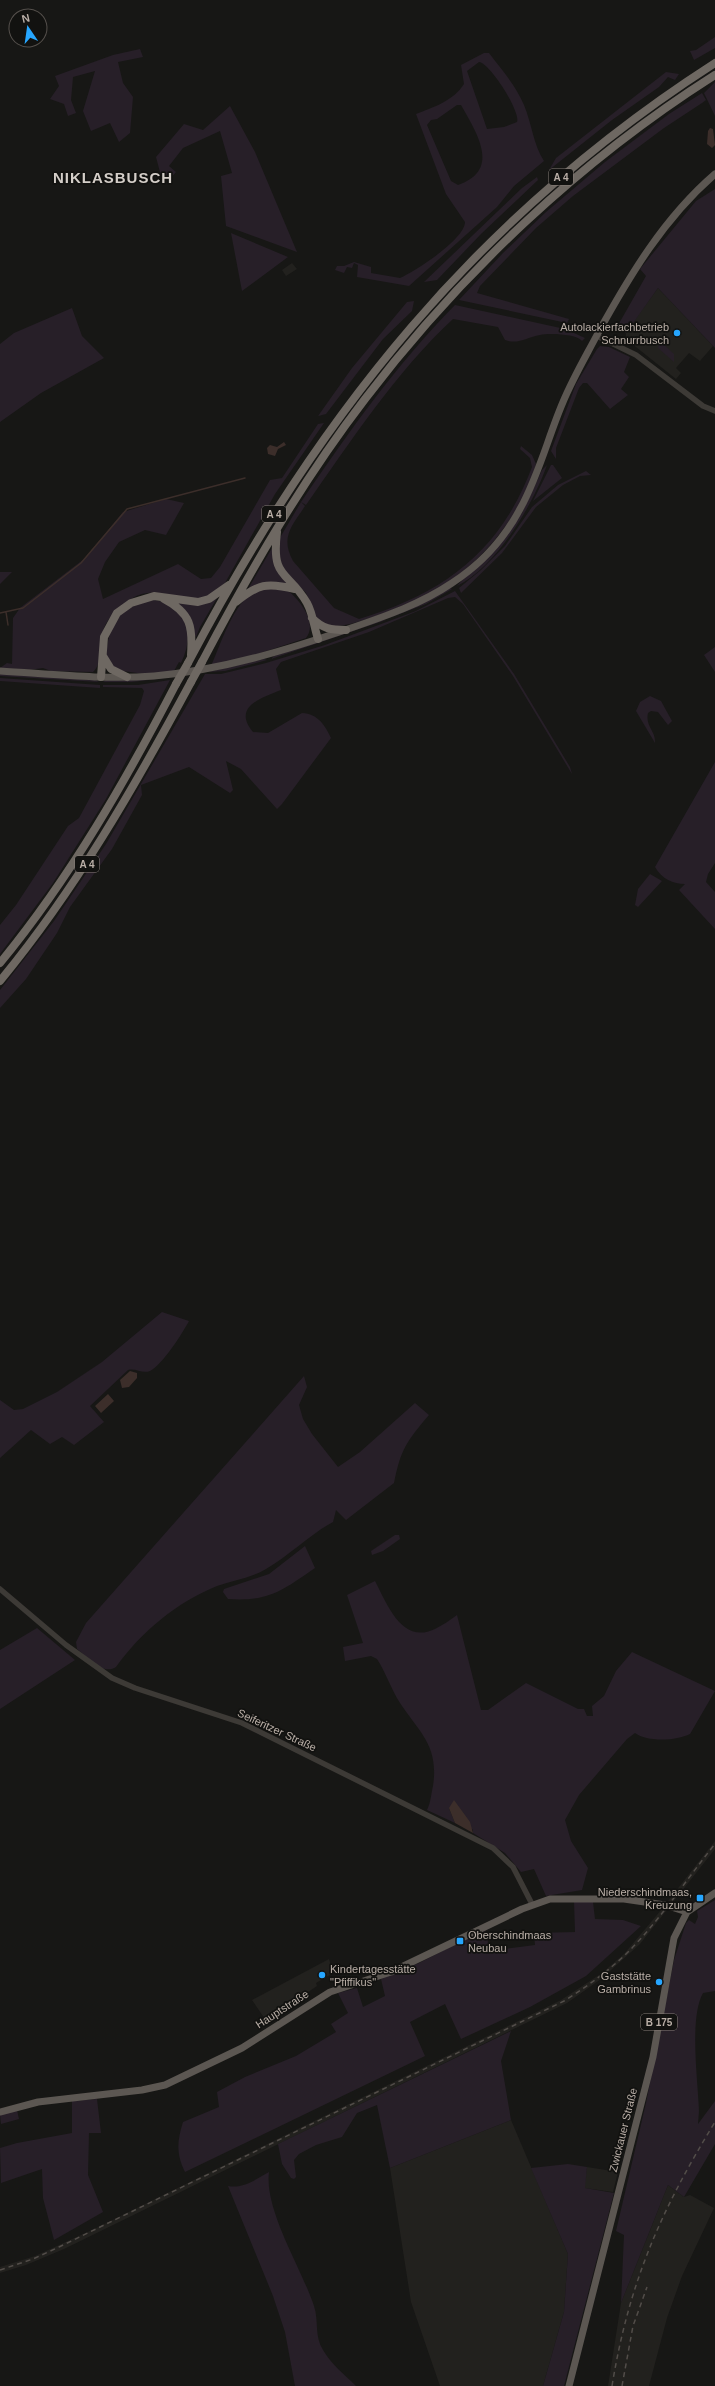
<svg xmlns="http://www.w3.org/2000/svg" width="715" height="2386" font-family="Helvetica,sans-serif">
  <rect width="100%" height="100%" fill="#171715"/>
  <path fill="#22211e" d="M292,263L297,269L286,276L282,270Z
    M658,288L713,346L700,361L689,353L676,368L681,373L676,379L626,339V333L634,321Z
    M715,1841V1849L640,1944L601,1979L567,2003L64,2249L26,2265L0,2273V2267L35,2256L92,2230L561,2000L602,1973L624,1954L657,1915Z
    M329,1959L333,1973L316,1983L317,1986L308,1992L310,1997L293,2007L290,2002L284,2005L287,2011L267,2022L252,2000Z
    M511,2120L568,2254L564,2312L543,2386H440L411,2302L390,2168Z
    M587,2167L618,2172L613,2192L584,2188Z
    M668,2185L684,2197L690,2195L714,2208L682,2276L667,2318L649,2386H608L621,2303Z"/>
  <path fill="#271f28" fill-rule="evenodd" d="M715,37V48L694,60L690,51L696,50Z
    M140,49L143,57L118,62L123,83L133,97L130,133L119,142L110,123L91,131L83,111L95,71L73,77L71,100L76,113L68,116L64,104L50,99L59,86L55,76L113,55Z
    M484,53H489C502,70 516,86 524,105C532,124 533,144 544,161L514,186L497,207L409,286L357,277L358,265L354,263L352,268L347,267L344,273L335,270L337,266H344L354,262L371,267V273L400,278C416,271 465,239 465,222L446,194L416,114C434,107 453,101 464,84L461,65ZM479,62C490,63 521,112 517,122L504,127L487,129L467,71ZM457,105H461C476,132 502,170 458,185L451,181L427,125L431,120L437,119Z
    M666,72L679,74L675,80L668,77L659,87L612,120L549,170L556,158Z
    M715,82V116L704,93Z
    M702,93L706,100L702,103L664,128L573,196L536,228L480,286L477,293L569,319L567,323L459,300L503,253L546,212L605,162L669,114Z
    M230,106L255,152L297,252L226,226L221,176L232,173L220,131L183,148L169,166L176,172L170,179L161,176L156,157L184,124L203,130Z
    M537,177L538,180L481,234L437,280L424,282L522,188Z
    M715,189V348L658,288L626,333L617,327L646,276L640,269L696,201Z
    M231,233L288,257L242,291Z
    M414,301L412,311L383,339L326,414L318,416L352,368L407,302Z
    M455,305L565,329L585,338L582,341C577,334 549,333 540,335C527,337 518,345 505,340L498,327L453,319C395,373 351,441 306,505L301,502C350,430 396,365 455,305Z
    M72,308L82,336L104,358L41,393L0,422V344L14,333Z
    M662,343L674,354V362L658,348L659,344Z
    M600,346L609,347L630,357L624,372L629,377L621,389L628,395L610,409L587,383H583L579,388L556,448V459L551,451L576,384L597,349Z
    M324,423L275,494L225,583C219,589 212,598 203,599C178,601 154,584 131,599C121,606 108,617 104,628C100,641 103,664 93,672L51,671L43,668L29,670L0,668L7,663L12,664L13,618L20,608L84,559L123,512L166,499L184,503L166,535L145,530L119,542L105,562L98,579L103,599L178,564L201,579L211,578L220,567L270,480L282,478L318,424Z
    M521,446L532,455L536,464C531,485 520,506 507,524C474,570 440,592 387,612C368,619 349,626 329,627L317,619L306,593L279,565L278,541L301,502L305,506C292,526 280,537 293,561L334,608L359,619C444,593 500,552 532,467L530,458L520,449Z
    M547,465C533,505 496,567 457,586L522,513L542,470Z
    M551,465H553L562,478L533,501Z
    M586,471L591,475L580,476L563,485L536,507L502,553L461,593L459,588L481,570L505,546L532,507L558,485Z
    M272,548L289,583L248,589Z
    M0,572H12L0,584Z
    M284,588C297,596 319,622 306,638L243,659L211,666C220,646 234,601 256,590C263,586 276,588 284,588Z
    M450,588L452,589L426,604L392,617Z
    M455,591L514,674L570,767L572,774L513,676L463,604L455,597L448,598L369,632L281,662L276,669L281,690C261,698 232,707 253,732L268,733L302,713C318,714 325,725 331,738L282,804L277,809L241,769L226,761L233,790L230,793L189,767L141,785L142,795L112,849L70,907L57,933L26,979L0,1008V990L54,921L106,844L205,674H221L266,663L325,645L416,611Z
    M217,598L200,627L196,637L171,599Z
    M154,600C189,605 195,634 181,663L179,662L174,671L144,674L116,670L106,656C108,626 121,602 154,600Z
    M386,620L271,659L274,656L377,621Z
    M715,647V672L704,655Z
    M264,659L267,660L225,671L208,672Z
    M0,673L95,680L99,682L0,676Z
    M0,678L100,685V688L0,681Z
    M165,678L132,682H103L106,680Z
    M170,680L106,799L53,883L0,954V925L16,905L68,826L79,818L140,705L144,691L142,688L103,687V685H138Z
    M650,696L661,701L672,721L668,725L658,712L651,711L648,713C645,726 656,731 655,743L636,711L640,702Z
    M715,762V863L708,874L706,882L715,892V929L679,890L685,884C673,884 662,879 655,867Z
    M650,874L662,881L638,907L635,905L638,889Z
    M162,1312L189,1321C182,1334 163,1364 150,1371C142,1374 136,1368 128,1370L90,1406L104,1422L74,1445L62,1437L50,1444L31,1430L0,1458V1400L14,1410L23,1409L57,1392L102,1362Z
    M304,1376L307,1387L299,1405L303,1419L312,1434L338,1467L360,1452L415,1403L429,1415C406,1442 401,1449 394,1483L346,1520L336,1510L333,1522C309,1535 290,1555 266,1569C251,1578 233,1580 217,1586C177,1602 141,1632 116,1667C103,1676 87,1657 77,1649L76,1642L86,1623Z
    M395,1535H399L400,1539L383,1551L372,1555L371,1551Z
    M305,1546L315,1568C283,1590 269,1602 228,1599L223,1592L224,1589L269,1574Z
    M375,1581C387,1604 402,1645 435,1629C443,1625 450,1620 457,1615L481,1710H488L526,1683L578,1709H584L587,1716H593L592,1706L604,1696L616,1671L632,1652L715,1691L690,1734C676,1741 647,1742 635,1733L627,1739L579,1795L565,1820L571,1841L588,1868L582,1890L546,1896L534,1869L521,1872L505,1853L473,1833V1830L449,1808L455,1823L427,1810C431,1802 431,1794 433,1786C439,1746 420,1733 400,1703C391,1689 386,1673 377,1659L371,1656L345,1661L343,1647L363,1643L347,1595Z
    M37,1628L75,1660L0,1709V1650Z
    M715,1900V1991L703,1993C689,2018 698,2081 699,2111L698,2124L715,2101V2144L684,2197L668,2185L621,2303L624,2235L616,2231L646,2103L674,1960L686,1923L689,1920L695,1924L698,1917L697,1911Z
    M574,1901L593,1902L595,1919L623,1920L641,1926L586,1976L530,2007L461,2039L445,2004L410,2022L425,2056L185,2172C176,2154 177,2141 183,2122L219,2107L217,2092L245,2077L296,2056L336,2032L331,2024L348,2013L338,1993L357,1988L363,2007L385,1996L381,1979L419,1963L485,1929L490,1951L535,1945L534,1933L575,1932Z
    M511,2031L501,2061L511,2120L390,2168L377,2105L357,2113L342,2137L316,2145L299,2154L294,2160L296,2177L294,2179L291,2178L282,2164L278,2144Z
    M97,2099L101,2133H89L88,2175L103,2212L54,2240L43,2198L42,2169L1,2183L0,2148L17,2143L72,2133V2101Z
    M17,2110L19,2119L1,2124L0,2115Z
    M568,2164L587,2167L585,2188L614,2193L564,2386H543L564,2312L568,2254L531,2168Z
    M269,2172C264,2210 302,2269 314,2306C319,2321 314,2336 323,2350C331,2364 345,2375 356,2386H295L285,2332L273,2296L228,2186C244,2189 256,2179 269,2172Z"/>
  <path fill="#3c2e2a" d="M710,128L713,129L715,145L712,148L707,144L708,131Z
    M284,442L286,445L278,449L275,456L268,454L267,448L270,445L277,447Z
    M130,1371L137,1373V1378L129,1387L122,1388L120,1380Z
    M108,1394L114,1401L101,1413L95,1406Z
    M454,1800L470,1822L473,1833L455,1823L449,1808Z"/>
  <g fill="none" stroke-linecap="round" stroke-linejoin="round">
    <path stroke="#3c2e2a" stroke-width="1.5" d="M6,612L8,625
      M0,613L23,608L81,563L127,509L245,478"/>
    <path stroke="#3d3a36" stroke-width="5.5" d="M597,336L636,355L703,406L715,411
      M0,1589L66,1645L112,1678L135,1688L242,1723L493,1848L513,1867L532,1904"/>
    <path stroke="#5c5752" stroke-width="7" d="M0,671C51,674 103,680 154,676C222,670 287,650 351,628C386,616 421,604 452,583C480,565 504,539 520,509C539,475 548,437 563,402C573,378 586,356 598,333C630,275 664,218 715,174
      M0,2112L38,2102L142,2090L165,2085L242,2048L330,1992L391,1972L522,1909L550,1899H624L665,1905L687,1912
      M569,2386L653,2057L674,1938L687,1912L715,1893"/>
    <path stroke="#6e6862" stroke-width="8" d="M277,532C271,580 288,570 307,603C313,614 314,627 318,639
      M164,599C191,613 193,627 191,655
      M236,602C258,584 267,582 295,589
      M312,618C323,629 331,630 346,630
      M103,656L111,669L127,677
      M202,662C250,571 302,481 365,399C461,273 581,160 715,75
      M188,663C318,415 478,215 715,63
      M101,677L104,637L117,613L131,603L154,596L198,602L209,599L229,585
      M0,963C70,878 125,782 176,684
      M0,981C76,889 135,786 191,682"/>
    <path stroke="#524d49" stroke-width="1.5" stroke-dasharray="5 4" stroke-linecap="butt" d="M0,2270L33,2259L59,2247L564,2001C586,1987 606,1973 625,1955C659,1922 685,1881 715,1844
      M612,2386C629,2282 661,2210 715,2122
      M622,2386L633,2326L647,2287"/>
    <path stroke="#6e6862" stroke-width="8" d="M191,682L202,662
      M176,684L188,663"/>
  </g>
  <g fill="#26a6ff" stroke="#121210" stroke-width="1.5">
    <circle cx="677" cy="333" r="4"/>
    <rect x="696" y="1894" width="8" height="8" rx="2"/>
    <rect x="456" y="1937" width="8" height="8" rx="2"/>
    <circle cx="322" cy="1975" r="4"/>
    <circle cx="659" cy="1982" r="4"/>
  </g>
  <g text-anchor="middle" dominant-baseline="central" stroke-width="3.5" stroke-linejoin="round" paint-order="stroke">
    <g fill="#121210" stroke="#877f79" stroke-width="1">
      <rect x="549" y="169" width="24" height="16" rx="3"/>
      <rect x="262" y="506" width="24" height="16" rx="3"/>
      <rect x="75" y="856" width="24" height="16" rx="3"/>
      <rect x="641" y="2014" width="36" height="16" rx="3"/>
    </g>
    <g font-size="10" font-weight="bold" fill="#b9aea6">
      <text x="561" y="177">A 4</text>
      <text x="274" y="514">A 4</text>
      <text x="87" y="864">A 4</text>
      <text x="659" y="2022">B 175</text>
    </g>
    <g font-size="11" fill="#b9aea6" stroke="#121210" text-anchor="end">
      <text x="669" y="327">Autolackierfachbetrieb<tspan x="669" dy="13">Schnurrbusch</tspan></text>
      <text x="692" y="1892">Niederschindmaas,<tspan x="692" dy="13">Kreuzung</tspan></text>
      <text x="468" y="1935" text-anchor="start">Oberschindmaas<tspan x="468" dy="13">Neubau</tspan></text>
      <text x="330" y="1969" text-anchor="start">Kindertagesstätte<tspan x="330" dy="13">"Pfiffikus"</tspan></text>
      <text x="651" y="1976">Gaststätte<tspan x="651" dy="13">Gambrinus</tspan></text>
    </g>
    <g font-size="11" fill="#b9aea6" stroke="#121210">
      <text transform="translate(277 1730) rotate(25)">Seiferitzer Straße</text>
      <text transform="translate(282 2009) rotate(-33)">Hauptstraße</text>
      <text transform="translate(623 2130) rotate(-76)">Zwickauer Straße</text>
    </g>
    <g font-size="15" font-weight="bold" letter-spacing="1" fill="#d4cec8" stroke="#121210">
      <text x="113" y="177">NIKLASBUSCH</text>
    </g>
  </g>
  <g transform="translate(28 28) rotate(347)"><circle r="19" fill="#121210" stroke="#55504c"/>
  <path d="M0-3L7 15L0 10L-7 15Z" fill="#26a6ff"/>
  <text y="-6" font-size="11" font-weight="bold" text-anchor="middle" fill="#b9aea6">N</text>
  </g>
</svg>
